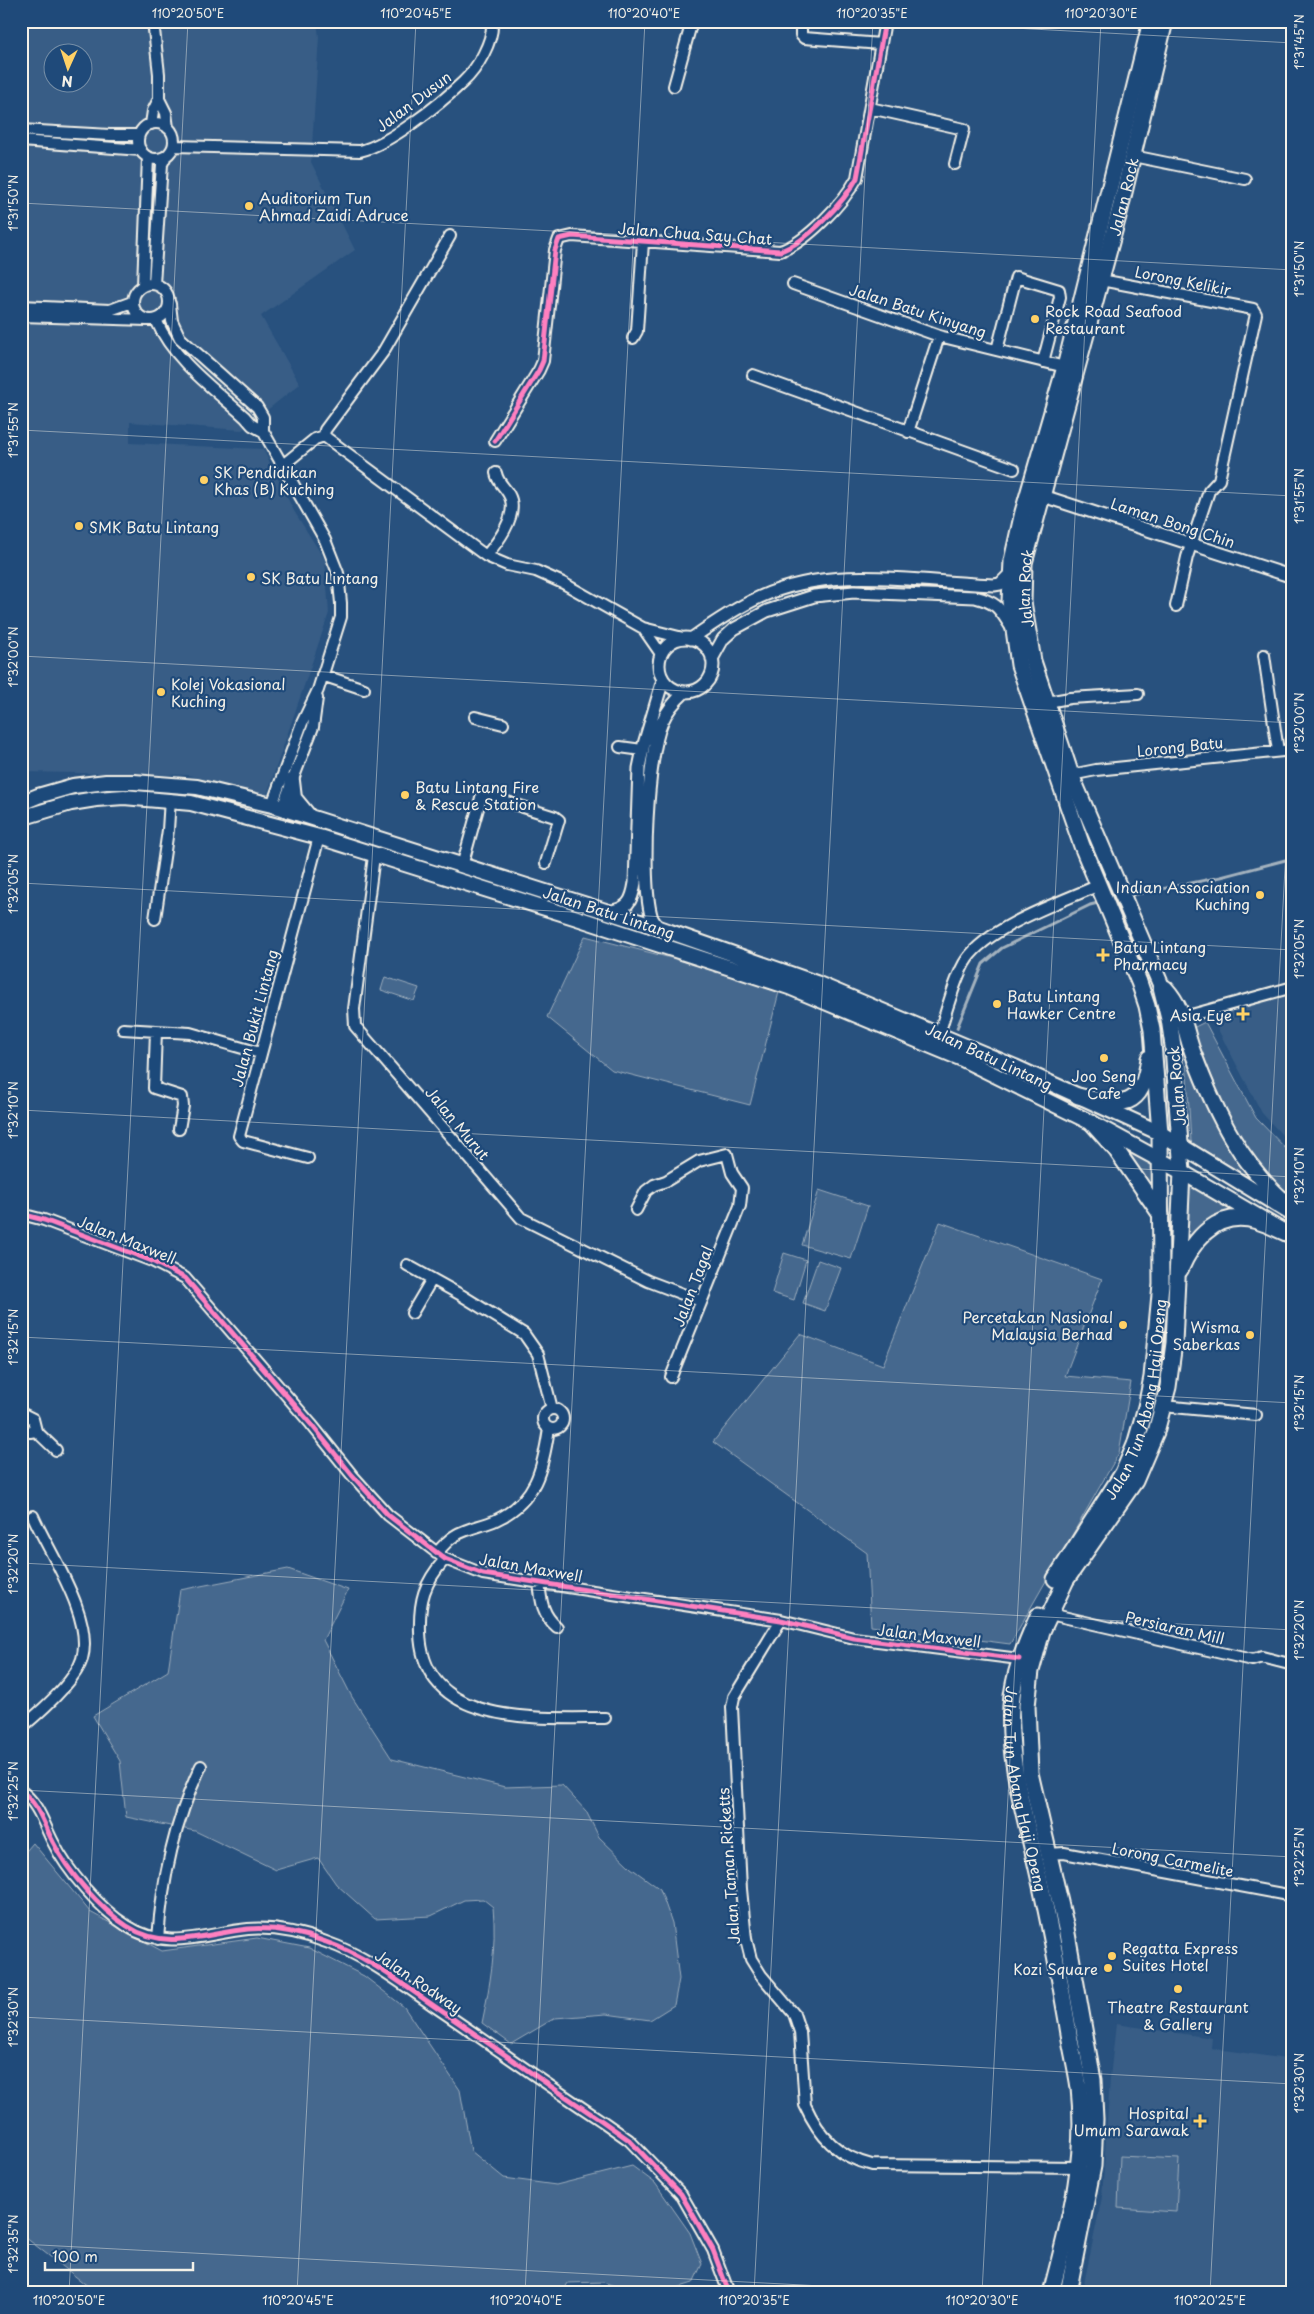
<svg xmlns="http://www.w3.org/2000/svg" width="1314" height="2314" font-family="'Playpen Sans',sans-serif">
  <rect width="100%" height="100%" fill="#28517e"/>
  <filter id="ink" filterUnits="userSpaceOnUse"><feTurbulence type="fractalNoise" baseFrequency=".02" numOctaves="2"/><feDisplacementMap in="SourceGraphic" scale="10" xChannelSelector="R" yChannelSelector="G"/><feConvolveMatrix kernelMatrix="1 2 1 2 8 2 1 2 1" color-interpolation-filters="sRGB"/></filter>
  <g filter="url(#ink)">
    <path fill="#375d86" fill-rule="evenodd" d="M21,21H317L319,37L311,162L355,250L261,316L300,384L242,430L130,422V443L263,449L294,511L325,560L329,613L266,797L188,775L21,772ZM52,52H82V82H52Z
      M1293,981V1147L1262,1113L1205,1005Z
      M1116,2024L1212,2038L1211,2048L1293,2060V2293H1082L1102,2197L1110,2078Z"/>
    <path fill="#45688e" stroke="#9cacbb" d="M21,703L26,704L24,754H21Z
      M585,936L718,970L779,992L750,1105L612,1070L547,1017Z
      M385,977L419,988L414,1001L381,990Z
      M1205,1022L1256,1118L1293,1156V1200L1268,1176L1229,1121L1193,1028Z
      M1186,1058C1206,1106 1220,1146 1258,1183L1191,1142Z
      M1123,1148L1151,1161L1155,1194Z
      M1190,1184L1238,1213L1207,1220L1187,1244Z
      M819,1190L868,1206L851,1259L802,1245Z
      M940,1222L1102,1279L1065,1376L1131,1382L1119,1453L1010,1644L871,1626L867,1553L713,1442L800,1334L883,1365Z
      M784,1253L806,1260L794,1300L772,1293Z
      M818,1260L841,1268L825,1311L803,1303Z
      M288,1569L348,1590L323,1640L352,1697L392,1759L505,1787L562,1785L586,1811L599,1837L631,1868L660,1889L672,1923L679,1979L674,2005L650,2020L606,2014L555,2018L511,2044L482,2023C490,1985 497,1947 493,1907L483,1899L464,1900L431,1916L375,1919L336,1884L318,1858L276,1870L195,1831L126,1817L120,1761L93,1716L168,1671L180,1590Z
      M33,1843L90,1912L162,1951L257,1938L309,1948L364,1976L404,2007L460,2090L471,2151L504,2178L556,2185L632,2166L655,2183L690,2233L702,2264L693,2283L661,2293H636L603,2282L568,2283L562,2293H100L89,2287L21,2234V1857Z
      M1120,2156L1179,2159L1176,2212L1118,2208Z"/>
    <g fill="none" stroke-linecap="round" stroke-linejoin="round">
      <path stroke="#a4b2be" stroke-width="3" d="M1127,896L1221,877L1293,858
        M957,1028L983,964L1002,948L1090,905L1102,902"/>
      <defs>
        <path id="minor" d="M153,21L159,74V99L166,113L168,128
          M801,21V35L804,38L881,44
          M674,86L692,21
          M870,108L964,129L955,164
          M138 141a18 18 0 1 1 36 0a18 18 0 1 1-36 0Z
          M151,124L153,111L159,99
          M21,130L110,135H139
          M21,141L141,150
          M174,146L360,151C390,144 440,104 463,82C477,69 494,41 492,21
          M1133,156L1245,179
          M1101,280L1253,309L1256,314L1219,480L1209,491L1187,557L1176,606
          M133 302a18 18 0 1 1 36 0a18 18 0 1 1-36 0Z
          M154,284L162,164L166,156
          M793,284L939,336L1065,367
          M143,285L148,157
          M170,304L172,321L180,338L257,407L263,417V431
          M21,306L110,310L132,302
          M21,316L147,320
          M156,320C174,361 213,388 245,417L252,425L263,431
          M633,338L637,331L643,242
          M997,350L1016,277L1059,290L1060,297L1043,362
          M753,375L1014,469
          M263,431L325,540L338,573L341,603V617L318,690L302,723L272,805
          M908,432L939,336
          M324,436L486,556L507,565L536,571L563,583L643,628L683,638
          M324,436L325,430L383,352L450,236
          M495,441L539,370L543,361L555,250L559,239L572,236L780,251C806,243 844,202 857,178L885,21
          M283,465L315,439L324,436
          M486,556C497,543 516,519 511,500C508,488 498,485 496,473
          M643,628L661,654
          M1264,655L1278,751
          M322,675L364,689
          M1047,702L1070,698L1138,694
          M475,717L503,724
          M620,747L642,750
          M1071,775L1096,770L1293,750
          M282,808L313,727L317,698
          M374,856L354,1009L355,1026L521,1218L648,1281L701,1301
          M462,866L482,794L555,817L559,820L546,863
          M155,919L168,830L170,799
          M1184,1017L1293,987
          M123,1029L190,1033L260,1053
          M156,1031L154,1088L182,1097L183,1106L179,1129
          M939,1034C945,1016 956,974 967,959C990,926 1061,902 1099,885
          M308,1158L243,1141L239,1136L319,837
          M636,1210L646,1191L654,1185L666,1181L699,1161L727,1154L732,1173L742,1188L740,1206L671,1377
          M21,1214L44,1220L152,1261L185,1278L311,1424L352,1475L388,1515L445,1559L483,1574L781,1620L854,1638L1019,1659
          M407,1265L461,1295L524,1334L538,1354L552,1409
          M412,1313L432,1279
          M1163,1406L1256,1415
          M543 1419a10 10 0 1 1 20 0a10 10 0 1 1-20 0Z
          M21,1413L33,1419L36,1431L30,1432L21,1430
          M36,1431L56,1450
          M436,1553C442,1548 448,1539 456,1535C467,1528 483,1526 496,1520C536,1501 543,1469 549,1428
          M445,1559C424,1583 419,1600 420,1632C422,1727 537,1718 605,1718
          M539,1582C541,1601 542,1614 557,1627
          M1050,1614L1252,1660L1262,1657L1293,1665
          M781,1620L734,1697L732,1707L741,1889L746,1939L751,1959L761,1975L794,2014L800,2032L805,2105C819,2136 838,2157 872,2165L1079,2167
          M21,1728C39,1713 75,1682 82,1659C94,1617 50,1555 33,1516
          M21,1791C39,1804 43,1823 53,1842C67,1871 100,1909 127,1926C167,1952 206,1933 248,1929C275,1927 302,1933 326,1942C367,1956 402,1984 437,2008C492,2045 546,2084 602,2121L629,2140L681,2194L713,2250L729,2293
          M1048,1854L1064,1853L1293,1896
          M158,1939C162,1880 175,1820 201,1766"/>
        <path id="tertiary" d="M1043,496L1293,577
          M659 665a27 27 0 1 1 54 0a27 27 0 1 1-54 0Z
          M691,639C712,624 736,608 760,597C833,564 916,582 994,585L1000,584L1011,573
          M712,659L723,639L734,629L767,611L814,596L854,592L975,597C999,603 1000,610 1012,628
          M607,912C628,909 632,902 635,883L639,768L644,744L663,680
          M659,928C656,924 652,920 651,915C641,880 647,756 662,722C667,710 675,701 685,692"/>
        <path id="secondary" d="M292,781L294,798L308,815
          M21,803L38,796L73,786L106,782H134L197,787L272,805L659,928L816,983L1015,1067L1160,1133L1292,1214
          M21,818L71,803L96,799L124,797L191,803L319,837L577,918L789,987L960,1058L1092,1123L1182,1172L1293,1237"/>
        <g id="primary">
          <path d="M1165,988C1184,1009 1184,1028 1193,1053C1216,1114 1241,1167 1293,1209"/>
          <path d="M1078,1096C1122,1106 1142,1112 1149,1058"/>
          <path d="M1092,1123L1117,1151L1161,1215"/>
          <path d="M1180,1270C1194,1238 1218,1209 1257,1221C1267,1224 1277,1229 1286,1233"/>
          <path id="s1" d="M1055,1579L1123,1473L1135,1445L1146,1407L1152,1377L1161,1284L1160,1133L1152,1030L1147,1006L1139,982L1082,846L1019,665L1010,601L1012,561L1023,512L1065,367L1151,21"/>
          <path id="s2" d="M1038,1616C1025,1645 1013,1674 1011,1706C1008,1754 1021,1801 1032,1847C1046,1905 1057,1963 1067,2021C1070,2044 1076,2066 1079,2088C1087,2161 1069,2223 1051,2293"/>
          <path id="s3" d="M1068,2293L1093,2166L1095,2119L1093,2080L1066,1928L1030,1773L1027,1706L1031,1671L1042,1631L1066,1580L1135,1481L1156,1432L1168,1387L1174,1343L1182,1172L1173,1046L1169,1019L1160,983L1071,775L1033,661L1023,602L1024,563L1120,209L1165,21"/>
        </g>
      </defs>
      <use href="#minor" stroke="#f4f1e8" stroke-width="14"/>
      <use href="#tertiary" stroke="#f4f1e8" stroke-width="15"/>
      <use href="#secondary" stroke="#f4f1e8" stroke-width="18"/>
      <use href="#primary" stroke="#f4f1e8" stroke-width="19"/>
      <use href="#minor" stroke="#1f4a7a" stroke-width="10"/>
      <use href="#tertiary" stroke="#1f4a7a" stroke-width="11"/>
      <use href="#secondary" stroke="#1f4a7a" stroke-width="14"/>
      <use href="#primary" stroke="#1f4a7a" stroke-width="15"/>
      <defs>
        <path id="cycleway" d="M495,441L539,370L543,361L555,250L559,239L572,236L780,251C806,243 844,202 857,178L885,21
          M21,1214L44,1220L152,1261L185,1278L311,1424L352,1475L388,1515L445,1559L483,1574L781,1620L854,1638L1019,1659
          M21,1791C39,1804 43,1823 53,1842C67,1871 100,1909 127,1926C167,1952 206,1933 248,1929C275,1927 302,1933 326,1942C367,1956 402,1984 437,2008C492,2045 546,2084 602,2121L629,2140L681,2194L713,2250L729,2293"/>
      </defs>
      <use href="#cycleway" stroke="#1f4a7a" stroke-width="8"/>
      <use href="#cycleway" stroke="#ff80c0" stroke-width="5"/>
    </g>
  </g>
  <path fill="none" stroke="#f4f1e8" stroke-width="1" stroke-opacity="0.45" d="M883,21L1293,43M21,203L1293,270M21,430L1293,496M21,656L1293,723M21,883L1293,950M21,1110L1293,1177M21,1337L1293,1403M21,1563L1293,1630M21,1790L1293,1857M21,2017L1293,2084M21,2244L955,2293M69,2293L188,21M297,2293L416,21M525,2293L645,21M754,2293L873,21M982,2293L1101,21M1210,2293L1293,716"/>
  <g fill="#ffd166" stroke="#1f4a7a" stroke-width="2">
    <circle cx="249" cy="206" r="5"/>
    <circle cx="1035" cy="319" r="5"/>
    <circle cx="204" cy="480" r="5"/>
    <circle cx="79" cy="526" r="5"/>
    <circle cx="251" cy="577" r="5"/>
    <circle cx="161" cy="692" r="5"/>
    <circle cx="405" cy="795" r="5"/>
    <circle cx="1260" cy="895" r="5"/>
    <path d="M1100.5 947.5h5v5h5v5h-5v5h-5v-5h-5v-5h5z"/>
    <circle cx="997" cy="1004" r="5"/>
    <path d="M1240.5 1006.5h5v5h5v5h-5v5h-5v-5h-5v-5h5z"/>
    <circle cx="1104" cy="1058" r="5"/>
    <circle cx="1123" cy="1325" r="5"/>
    <circle cx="1250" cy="1335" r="5"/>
    <circle cx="1112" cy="1956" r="5"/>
    <circle cx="1108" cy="1968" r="5"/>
    <circle cx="1178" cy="1989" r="5"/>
    <path d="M1197.5 2113.5h5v5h5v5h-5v5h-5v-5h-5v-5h5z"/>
  </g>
  <g text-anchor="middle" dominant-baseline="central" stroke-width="4.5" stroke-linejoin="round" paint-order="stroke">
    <g font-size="15" fill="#f4f1e8" stroke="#1f4a7a">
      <text transform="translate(413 101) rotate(-37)">Jalan Dusun</text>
      <text stroke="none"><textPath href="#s3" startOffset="2181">Jalan Rock</textPath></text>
      <text transform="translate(695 233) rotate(4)">Jalan Chua Say Chat</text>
      <text transform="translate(1183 280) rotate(11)">Lorong Kelikir</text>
      <text transform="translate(918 310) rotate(18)">Jalan Batu Kinyang</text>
      <text transform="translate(1173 522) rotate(18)">Laman Bong Chin</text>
      <text stroke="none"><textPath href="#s3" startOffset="1776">Jalan Rock</textPath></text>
      <text transform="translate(1180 746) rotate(-6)">Lorong Batu</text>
      <text transform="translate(609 912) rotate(18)">Jalan Batu Lintang</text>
      <text transform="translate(254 1018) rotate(-75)">Jalan Bukit Lintang</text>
      <text transform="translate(989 1056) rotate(25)">Jalan Batu Lintang</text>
      <text transform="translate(1176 1086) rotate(-95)">Jalan Rock</text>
      <text transform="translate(458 1123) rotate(50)">Jalan Murut</text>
      <text transform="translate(127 1239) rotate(22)">Jalan Maxwell</text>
      <text transform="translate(692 1286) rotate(-69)">Jalan Tagal</text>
      <text stroke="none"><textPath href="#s1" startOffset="201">Jalan Tun Abang Haji Openg</textPath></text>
      <text transform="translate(531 1567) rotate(10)">Jalan Maxwell</text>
      <text transform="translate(1175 1627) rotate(13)">Persiaran Mill</text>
      <text transform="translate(929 1635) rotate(7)">Jalan Maxwell</text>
      <text stroke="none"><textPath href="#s2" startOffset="179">Jalan Tun Abang Haji Openg</textPath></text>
      <text transform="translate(1173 1859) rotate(11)">Lorong Carmelite</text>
      <text transform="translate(728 1866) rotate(-94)">Jalan Taman Ricketts</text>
      <text transform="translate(419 1981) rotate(34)">Jalan Rodway</text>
    </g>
    <g font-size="15" fill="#f4f1e8" stroke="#1f4a7a" text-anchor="start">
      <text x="259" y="197">Auditorium Tun<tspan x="259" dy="17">Ahmad Zaidi Adruce</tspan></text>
      <text x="1045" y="310">Rock Road Seafood<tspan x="1045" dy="17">Restaurant</tspan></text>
      <text x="214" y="471">SK Pendidikan<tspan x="214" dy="17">Khas (B) Kuching</tspan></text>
      <text x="89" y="526">SMK Batu Lintang</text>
      <text x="261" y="577">SK Batu Lintang</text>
      <text x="171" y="683">Kolej Vokasional<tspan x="171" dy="17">Kuching</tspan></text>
      <text x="415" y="786">Batu Lintang Fire<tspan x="415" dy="17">&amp; Rescue Station</tspan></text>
      <text x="1250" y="886" text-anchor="end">Indian Association<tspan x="1250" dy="17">Kuching</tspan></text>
      <text x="1113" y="946">Batu Lintang<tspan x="1113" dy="17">Pharmacy</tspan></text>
      <text x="1007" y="995">Batu Lintang<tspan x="1007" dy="17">Hawker Centre</tspan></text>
      <text x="1232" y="1014" text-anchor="end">Asia Eye</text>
      <text x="1104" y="1075" text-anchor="middle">Joo Seng<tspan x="1104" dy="17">Cafe</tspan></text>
      <text x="1113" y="1316" text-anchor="end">Percetakan Nasional<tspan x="1113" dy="17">Malaysia Berhad</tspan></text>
      <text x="1240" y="1326" text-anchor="end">Wisma<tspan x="1240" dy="17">Saberkas</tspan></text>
      <text x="1122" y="1947">Regatta Express<tspan x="1122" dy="17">Suites Hotel</tspan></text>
      <text x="1098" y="1968" text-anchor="end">Kozi Square</text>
      <text x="1178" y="2006" text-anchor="middle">Theatre Restaurant<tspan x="1178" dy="17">&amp; Gallery</tspan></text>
      <text x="1189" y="2112" text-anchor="end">Hospital<tspan x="1189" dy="17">Umum Sarawak</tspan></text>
    </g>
  </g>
  <rect width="1314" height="2314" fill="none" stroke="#1f4a7a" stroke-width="55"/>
  <g transform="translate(68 68) rotate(183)"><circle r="24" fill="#1f4a7a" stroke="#748da6"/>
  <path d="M0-4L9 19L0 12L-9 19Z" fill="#ffd166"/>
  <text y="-8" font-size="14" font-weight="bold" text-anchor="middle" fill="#f4f1e8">N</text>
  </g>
  <path d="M45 2262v8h148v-8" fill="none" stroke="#f4f1e8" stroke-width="2.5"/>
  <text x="52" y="2262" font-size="15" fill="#f4f1e8" stroke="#1f4a7a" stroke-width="4" paint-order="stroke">100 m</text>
  <rect x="28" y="28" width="1258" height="2258" fill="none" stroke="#f4f1e8" stroke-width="2"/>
  <g font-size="12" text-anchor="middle" fill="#f4f1e8">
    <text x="188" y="18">110°20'50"E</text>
    <text x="416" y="18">110°20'45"E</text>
    <text x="644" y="18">110°20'40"E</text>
    <text x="872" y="18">110°20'35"E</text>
    <text x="1101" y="18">110°20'30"E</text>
    <text transform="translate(1300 42) rotate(-90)" y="4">1°31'45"N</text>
    <text transform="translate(14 203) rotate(-90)" y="4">1°31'50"N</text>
    <text transform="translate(1300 269) rotate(-90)" y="4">1°31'50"N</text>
    <text transform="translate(14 430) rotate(-90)" y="4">1°31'55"N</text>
    <text transform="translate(1300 496) rotate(-90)" y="4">1°31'55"N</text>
    <text transform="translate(14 657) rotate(-90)" y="4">1°32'00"N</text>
    <text transform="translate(1300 723) rotate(-90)" y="4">1°32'00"N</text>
    <text transform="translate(14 884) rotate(-90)" y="4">1°32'05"N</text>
    <text transform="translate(1300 949) rotate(-90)" y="4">1°32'05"N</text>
    <text transform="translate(14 1110) rotate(-90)" y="4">1°32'10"N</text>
    <text transform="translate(1300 1176) rotate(-90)" y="4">1°32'10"N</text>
    <text transform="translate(14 1337) rotate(-90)" y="4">1°32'15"N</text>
    <text transform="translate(1300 1403) rotate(-90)" y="4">1°32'15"N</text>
    <text transform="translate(14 1564) rotate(-90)" y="4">1°32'20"N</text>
    <text transform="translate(1300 1630) rotate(-90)" y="4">1°32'20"N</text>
    <text transform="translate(14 1791) rotate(-90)" y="4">1°32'25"N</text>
    <text transform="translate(1300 1857) rotate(-90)" y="4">1°32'25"N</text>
    <text transform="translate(14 2017) rotate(-90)" y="4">1°32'30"N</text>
    <text transform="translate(1300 2083) rotate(-90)" y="4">1°32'30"N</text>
    <text transform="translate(14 2244) rotate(-90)" y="4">1°32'35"N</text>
    <text x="69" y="2305">110°20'50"E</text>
    <text x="298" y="2305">110°20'45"E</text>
    <text x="526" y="2305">110°20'40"E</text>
    <text x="754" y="2305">110°20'35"E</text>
    <text x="982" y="2305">110°20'30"E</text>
    <text x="1210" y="2305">110°20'25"E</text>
  </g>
</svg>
